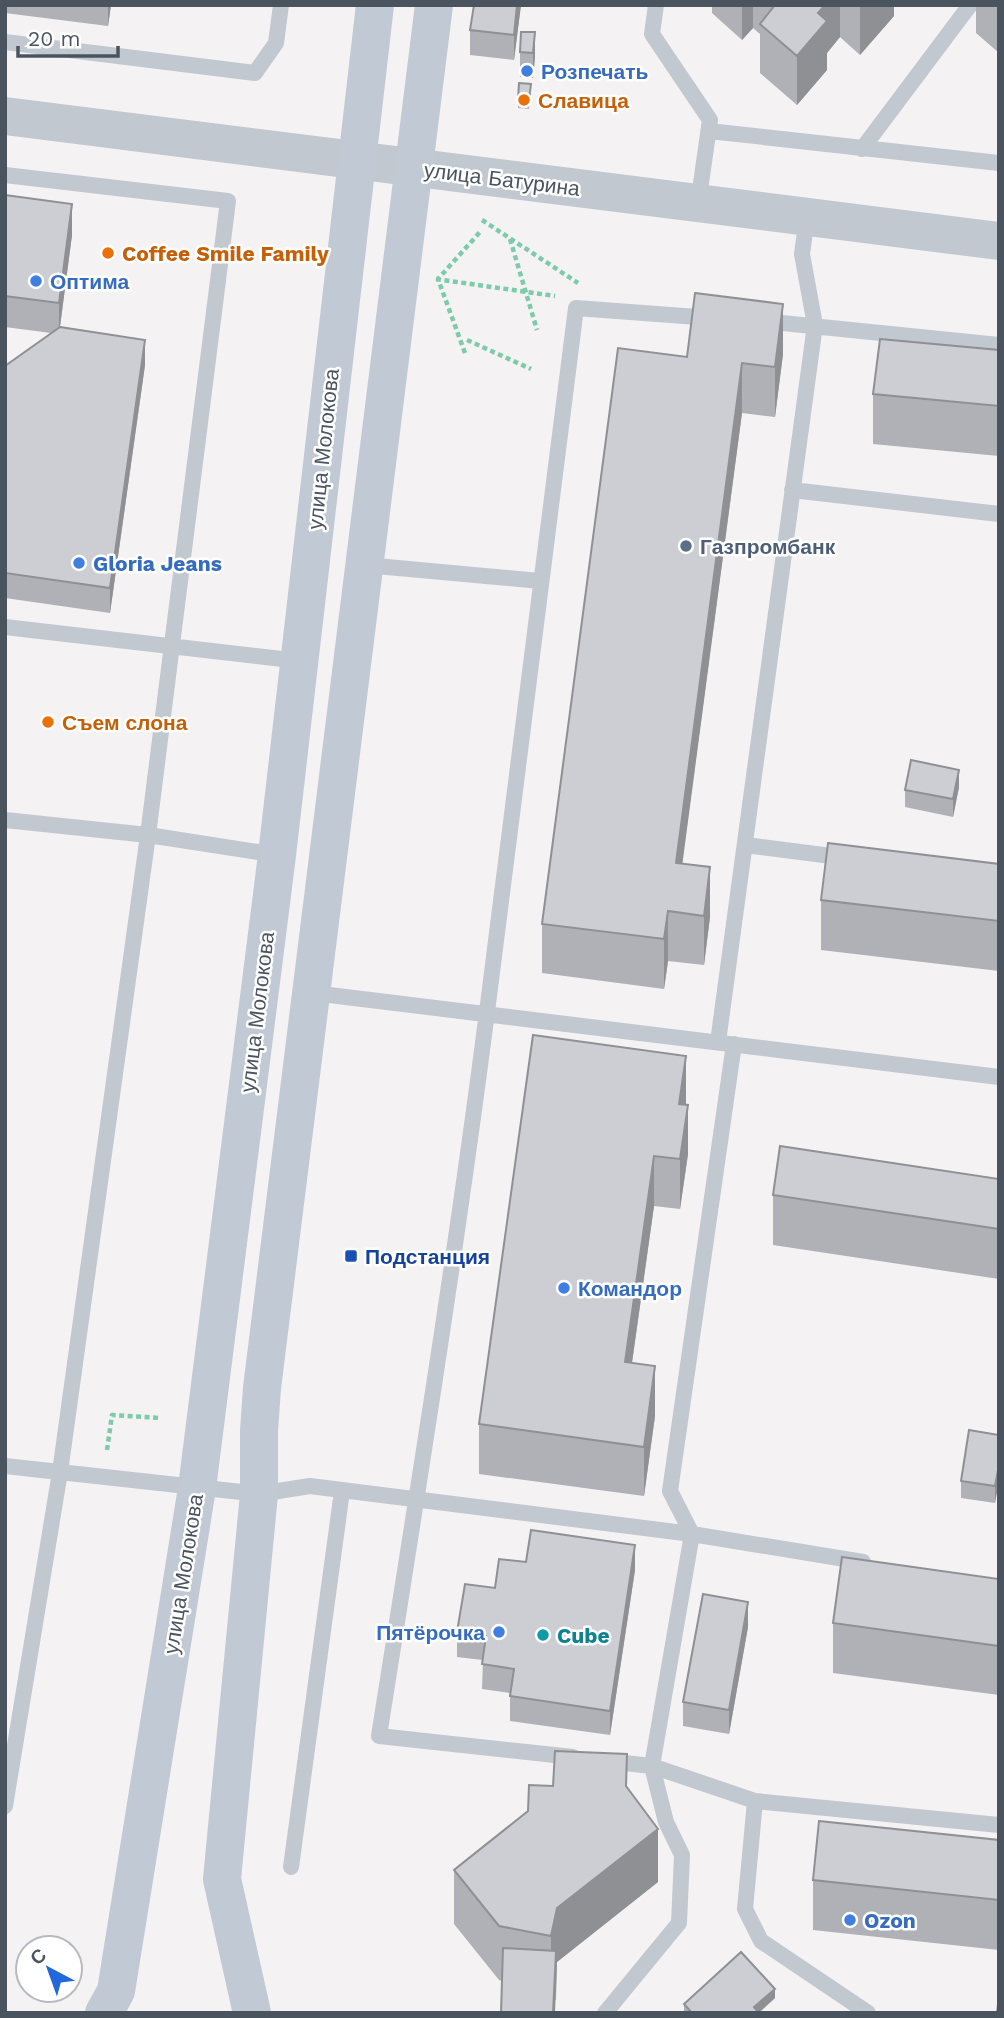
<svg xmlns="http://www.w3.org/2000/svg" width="1004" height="2018" font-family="'Work Sans',sans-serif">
  <rect width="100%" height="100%" fill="#f4f2f2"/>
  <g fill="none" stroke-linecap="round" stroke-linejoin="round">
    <path stroke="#7dcbaa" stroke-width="4.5" stroke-dasharray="5 3.5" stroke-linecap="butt" d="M482,220L578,283
      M510,239L537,330
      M436,279L555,296
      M467,340L531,369
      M465,353L438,279L480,232
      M107,1450L112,1415L160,1418"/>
    <path stroke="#c1c8d0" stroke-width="16" d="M656,5L652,34L710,120L698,204
      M5,42L255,73L276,43L281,5
      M709,131L999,163
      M862,149L970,5
      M5,175L228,201L148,835L60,1472L5,1806
      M762,321L999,345
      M792,490L999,514
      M365,565L540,581
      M5,627L299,661
      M5,820L148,835L277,855
      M745,845L847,858
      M313,993L999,1077
      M718,1042L815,325L802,254L807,217
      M5,1466L259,1494L310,1486L692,1534L863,1562
      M573,1757L379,1736C417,1495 456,1254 487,1012C518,778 545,542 576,308L711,318
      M606,1761L652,1766L755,1801L999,1825
      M755,1801L745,1909L761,1941L868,2013
      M291,1867L342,1491
      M605,2013L679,1923L682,1855L666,1822L652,1766L692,1534L670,1491L734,1044"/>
    <path stroke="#c1c8d0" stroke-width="38" d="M5,116L999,241"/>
    <path stroke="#c1c9d4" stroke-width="38" d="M104,2013L116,1991L197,1488L277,855L375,5
      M252,2013L222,1879L259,1494V1431L262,1388L434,5"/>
  </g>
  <path fill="#afb1b6" d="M5,5H111L108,26L5,13Z
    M521,5L514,60L470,55V30Z
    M712,5H894V16L860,55L840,37L827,53V70L797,105L760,73V34L753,28L742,40L712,13Z
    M976,5H999V53L976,33Z
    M535,32V57L533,78L520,77V52Z
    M531,93L529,109L518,108V99Z
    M5,195L72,235L60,327L145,365L110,613L5,598V366L51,333L5,327Z
    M999,350V456L873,444V394Z
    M783,354L775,417L742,413L682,863L710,917L704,965L668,961L664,989L542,973V924L687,357Z
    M959,787L953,817L905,807V790Z
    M999,864V971L821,950V900Z
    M686,1104L688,1154L680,1209L654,1206L632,1363L655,1416L644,1496L479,1474V1424Z
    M999,1179V1279L773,1245V1195Z
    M999,1435L995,1503L961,1498V1481Z
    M635,1570L610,1735L510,1721V1693L482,1689L483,1660L457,1657V1632L495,1588Z
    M999,1579V1695L833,1673V1623Z
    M748,1627L729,1734L683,1726V1702Z
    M627,1788L658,1882L557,1962L556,2000L499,1980L454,1924V1870Z
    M999,1840V1950L813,1930V1880Z
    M775,1998L759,2013L684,2012V2004Z"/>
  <path fill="#8f9094" d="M108,5H111L108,26Z
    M517,5H521L514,60V35Z
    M742,5H753V28L742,40Z
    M825,5H840V37L827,53V70L797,105V56L818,13Z
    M860,5H894V16L860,55Z
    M535,32V57L533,78V53Z
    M72,204V235L59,334V303Z
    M783,304V354L775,417V367Z
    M145,340V365L110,613V588Z
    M742,363V413L676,912V863Z
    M959,770V787L953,817V799Z
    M710,867V917L704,965V916Z
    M668,911V961L664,989V939Z
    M686,1056V1105L679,1104Z
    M688,1105V1154L680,1209V1159Z
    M654,1156V1206L625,1412V1362Z
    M655,1366V1416L644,1496V1447Z
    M999,1465V1482L995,1503V1486Z
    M635,1545V1570L610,1735V1711Z
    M748,1602V1627L729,1734V1710Z
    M658,1829V1882L557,1962L555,2013H553L551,1990V1936L557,1908Z
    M775,1989V1998L758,2013L754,2007Z"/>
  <path fill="#ccced4" stroke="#8f9094" stroke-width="2" d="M474,5H517L514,35L470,30Z
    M775,5H825L818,13L827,21L797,56L760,24Z
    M521,32H535L533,53L520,52Z
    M519,83L531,84L529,100L518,99Z
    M5,195L72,204L59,303L5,296Z
    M695,293L783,304L775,367L742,363L676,863L710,867L704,916L668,911L664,939L542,924L618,348L687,357Z
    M60,327L145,340L110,588L5,573V366Z
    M880,339L999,350V406L873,394Z
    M911,760L959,770L953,799L905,790Z
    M828,843L999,864V921L821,900Z
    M533,1035L686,1056L679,1104L688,1105L680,1159L654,1156L625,1362L655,1366L644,1447L479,1424Z
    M780,1146L999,1179V1229L773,1195Z
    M969,1430L999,1435V1465L995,1486L961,1481Z
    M531,1530L635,1545L610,1711L510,1696L514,1669L482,1664L486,1636L457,1632L465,1584L495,1588L499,1559L526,1562Z
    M842,1557L999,1579V1646L833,1623Z
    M703,1594L748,1602L729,1710L683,1702Z
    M555,1751L627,1754L626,1786L658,1829L557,1908L551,1936L499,1926L454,1870L528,1811L529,1785L553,1786Z
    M819,1821L999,1840V1900L813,1880Z
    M503,1948L556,1951L553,2013H501Z
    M741,1952L775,1989L754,2007L759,2013H692L684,2004Z
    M999,1995V2013H997Z"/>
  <g fill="#3f7fe0" stroke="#fff" stroke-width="2.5">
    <circle cx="527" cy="71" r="7"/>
    <circle cx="36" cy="281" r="7"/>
    <circle cx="79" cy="563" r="7"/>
    <circle cx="564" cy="1288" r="7"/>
    <circle cx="499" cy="1632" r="7"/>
    <circle cx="850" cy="1920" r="7"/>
  </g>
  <g fill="#e8710a" stroke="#fff" stroke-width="2.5">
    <circle cx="524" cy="100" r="7"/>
    <circle cx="108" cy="253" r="7"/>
    <circle cx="48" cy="722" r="7"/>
  </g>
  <circle fill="#5c6f8a" stroke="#fff" stroke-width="2.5" cx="686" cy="546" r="7"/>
  <rect fill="#1a4fb4" stroke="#fff" stroke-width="2.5" x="344" y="1249" width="14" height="14" rx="3.5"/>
  <circle fill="#0f9aa8" stroke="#fff" stroke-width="2.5" cx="543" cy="1635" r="7"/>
  <g text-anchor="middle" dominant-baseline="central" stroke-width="5" stroke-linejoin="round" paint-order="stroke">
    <g font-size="21" font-weight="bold" fill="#366cbe" stroke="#fff" text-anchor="start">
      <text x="541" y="71">Розпечать</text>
      <text x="50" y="281">Оптима</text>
      <text x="93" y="563">Gloria Jeans</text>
      <text x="578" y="1288">Командор</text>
      <text x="485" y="1632" text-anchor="end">Пятёрочка</text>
      <text x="864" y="1920">Ozon</text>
    </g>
    <g font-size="21" font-weight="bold" fill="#c56008" stroke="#fff" text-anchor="start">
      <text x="538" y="100">Славица</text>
      <text x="122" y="253">Coffee Smile Family</text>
      <text x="62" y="722">Съем слона</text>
    </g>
    <g font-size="21" fill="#4a545f" stroke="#fff">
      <text transform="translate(502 179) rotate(7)">улица Батурина</text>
      <text transform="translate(323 449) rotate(-84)">улица Молокова</text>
      <text transform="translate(257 1012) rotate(-83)">улица Молокова</text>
      <text transform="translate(183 1574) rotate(-81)">улица Молокова</text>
    </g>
    <g font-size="21" font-weight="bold" fill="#4e5e75" stroke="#fff" text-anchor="start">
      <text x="700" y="546">Газпромбанк</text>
    </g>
    <g font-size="21" font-weight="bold" fill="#164399" stroke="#fff" text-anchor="start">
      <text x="365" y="1256">Подстанция</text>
    </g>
    <g font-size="21" font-weight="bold" fill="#0d838f" stroke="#fff" text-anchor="start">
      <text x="557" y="1635">Cube</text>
    </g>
  </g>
  <rect width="1004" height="2018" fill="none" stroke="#4a545f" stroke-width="14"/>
  <g transform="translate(49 1969) rotate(319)"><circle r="33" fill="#ffffff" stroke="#b7bbbf" stroke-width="2"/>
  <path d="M0-5L12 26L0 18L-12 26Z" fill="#2367dd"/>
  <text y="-10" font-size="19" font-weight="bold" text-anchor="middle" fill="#4a545f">С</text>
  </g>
  <path d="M18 46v10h100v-10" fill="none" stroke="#4a545f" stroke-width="3.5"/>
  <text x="28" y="46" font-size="21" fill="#4a545f" stroke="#ffffff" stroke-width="5" paint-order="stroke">20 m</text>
</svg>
